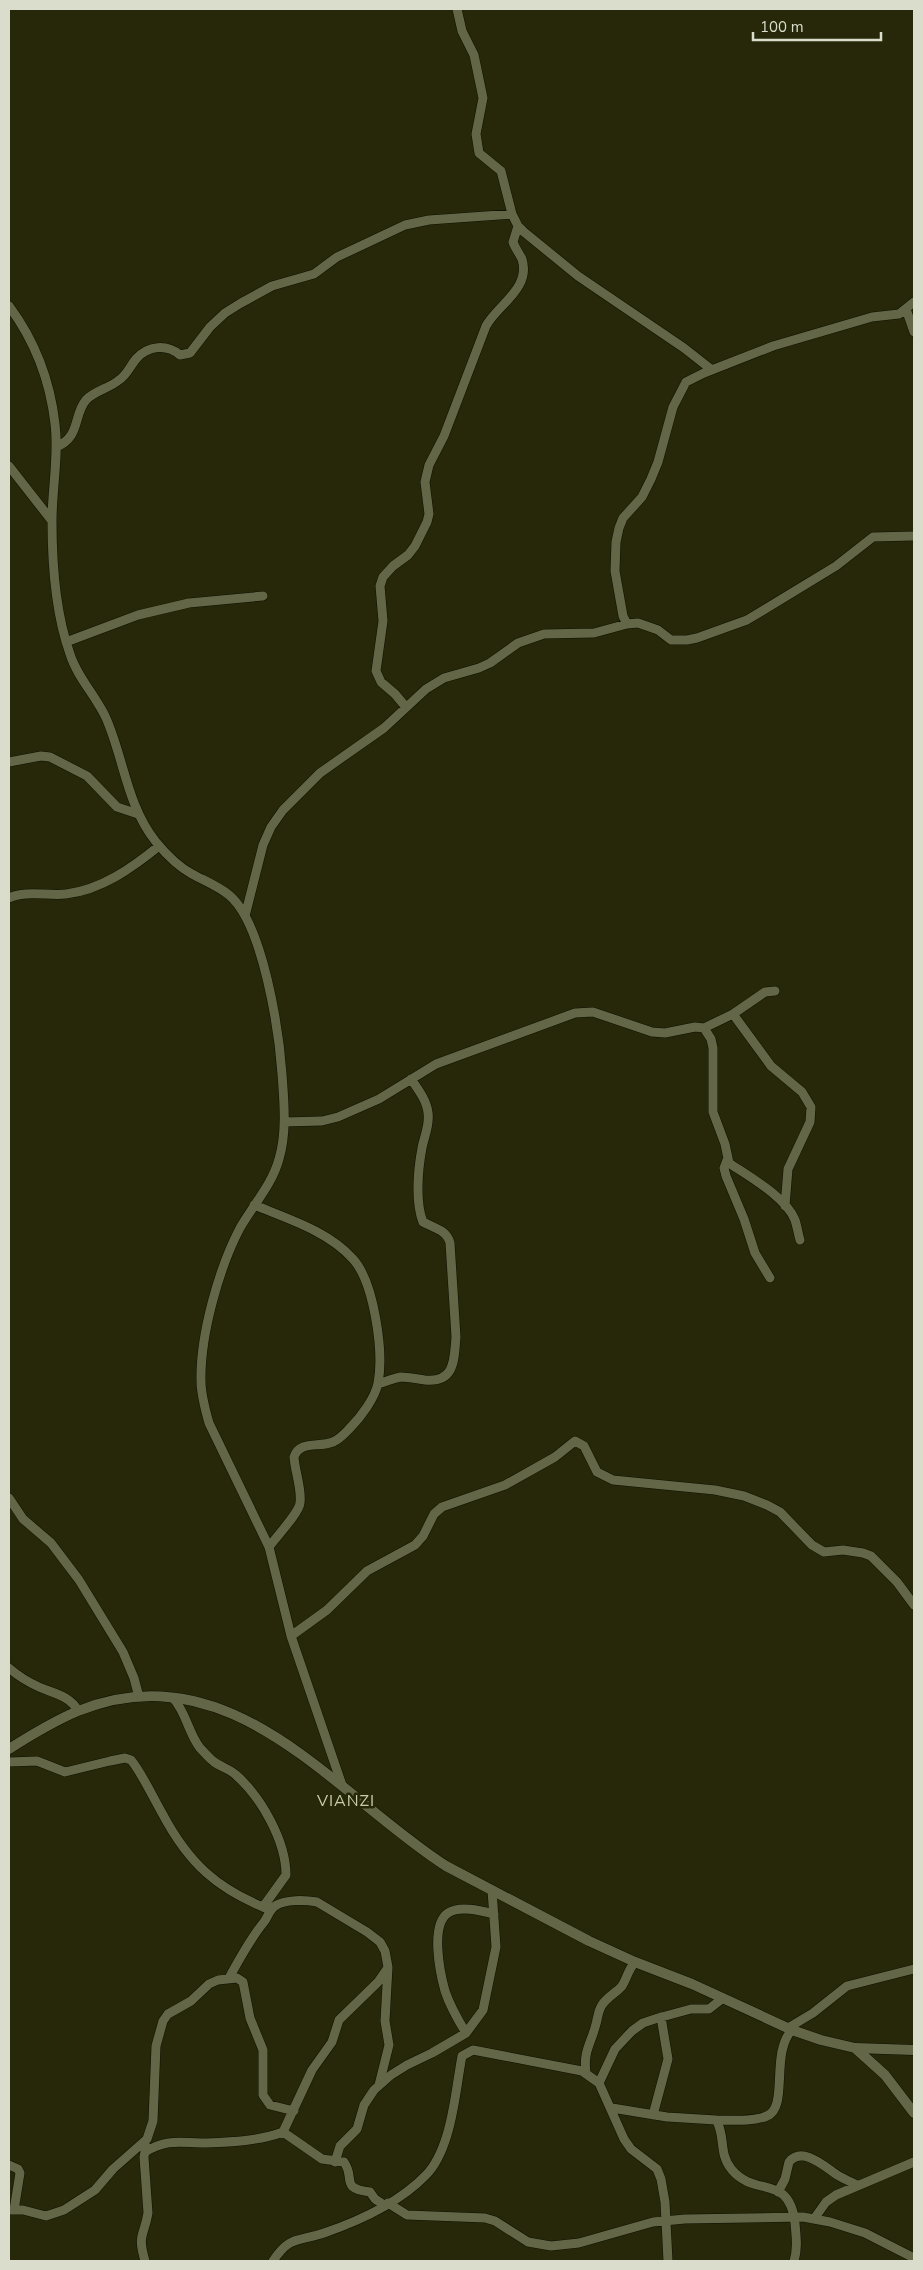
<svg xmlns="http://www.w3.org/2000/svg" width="923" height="2270" font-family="'Nunito Sans',sans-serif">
  <rect width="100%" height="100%" fill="#262809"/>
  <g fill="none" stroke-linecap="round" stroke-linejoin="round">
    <defs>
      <path id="minor" d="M457,9L462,31L474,55L483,98L476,134L479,153L501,171L512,214L518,226L524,232L578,276L684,348L712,370
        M9,306C35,341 50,380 55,424C59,456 52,489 52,521C52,562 56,615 70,654C77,677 96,696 106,718C124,759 127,806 156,842C165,853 179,867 192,874C205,881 218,886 229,895C263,923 279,1031 282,1074C284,1101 287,1133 279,1159C272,1185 253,1205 240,1228C219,1268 200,1335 201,1381C201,1395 205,1409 209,1423L269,1547L291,1636L342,1785
        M906,309L914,332
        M56,447C81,437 73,415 86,400C94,391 110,388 119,380C127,375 130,366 136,359C148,345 167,344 180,355L190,353L210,327L225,313L241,303L272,286L314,274L337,257L405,225L429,220L512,214
        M9,466L52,521
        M627,624L623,616L615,571L616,542L619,528L623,518L642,497L651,479L658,462L673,407L686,382L704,373L773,346L872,317L899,314L914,302
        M66,642L138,615L189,603L263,596
        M405,706L395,694L381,682L376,671L383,621L380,586L383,577L393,566L408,555L415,546L427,522L429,514L425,482L429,465L444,436L486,326C498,304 531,289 522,259C519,253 515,248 513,242L518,226
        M9,762L41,756L50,757L87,776L117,807L138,814
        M9,898C25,890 48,896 66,894C101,890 132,868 159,846
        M245,916L263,845L271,827L283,810L320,773L384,728L426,689L444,678L479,668L490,663L518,643L544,634L594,633L627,624L638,623L658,630L671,640H687L697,638L747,620L836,566L873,537L914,536
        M733,1014L771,1066L802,1092L811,1107L810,1122L788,1169L785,1206
        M704,1028L733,1014L765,992L775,991
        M284,1122L322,1121L338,1117L379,1099L436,1064L575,1013L593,1012L652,1032L665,1033L695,1027L704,1028L711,1039L713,1048V1112L725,1144L729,1163C748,1176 786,1197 795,1220C797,1226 798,1233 800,1240
        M727,1160L724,1168L726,1176L744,1219L755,1253L770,1278
        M254,1205C288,1219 328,1231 353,1259C374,1282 384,1352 378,1383C375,1398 361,1417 350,1428C345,1433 340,1439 333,1442C319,1448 300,1440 294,1457C295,1472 302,1489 300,1503C299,1513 276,1537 269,1547
        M378,1384C385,1382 394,1378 401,1377C408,1377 417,1379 425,1380C455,1383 454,1360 456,1337L450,1243C447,1230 434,1228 423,1222C415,1202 418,1169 422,1148C424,1137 430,1125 428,1113C427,1101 418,1089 411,1079
        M9,1498L23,1519L51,1543L79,1580L123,1652L134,1678L139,1697
        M291,1636L327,1610L367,1571L415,1545L423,1536L434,1514L442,1507L505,1485L555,1457L575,1441L584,1446L597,1472L613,1480L715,1490L744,1496L767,1505L780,1512L812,1545L824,1552L843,1550L863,1553L871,1556L897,1582L914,1605
        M9,1668C18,1676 28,1682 39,1687C53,1693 71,1696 78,1711
        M173,1698C186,1712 188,1732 200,1748C204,1752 209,1758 213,1761C220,1767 230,1769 236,1775C261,1797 286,1841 286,1875L263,1907
        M9,1762L37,1761L65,1772L110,1761L125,1758L131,1760C140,1770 154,1799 162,1813C189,1864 217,1889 270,1910
        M229,1978C240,1958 250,1939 264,1922C268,1917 269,1910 275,1906C285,1899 306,1900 317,1902L367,1932L380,1942L385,1951L388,1967L385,2021L389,2045L379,2085
        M788,2028L813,2013L847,1986L914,1969
        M466,2033C458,2020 450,2006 445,1991C440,1973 430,1925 448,1913C460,1905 482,1911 494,1914
        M586,2073C583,2051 591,2044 596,2024C598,2017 598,2011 602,2005C607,1997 616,1993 622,1986C627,1978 628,1970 635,1962
        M599,2083L615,2049L632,2031L643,2023L658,2018L691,2009H709L723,1998
        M612,2108L667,2117L716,2120C726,2135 718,2154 732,2170C756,2198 789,2173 795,2223C796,2236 798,2248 794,2261
        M653,2115L668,2059L661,2017
        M716,2120C731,2120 753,2122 767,2116C789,2107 770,2053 792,2030
        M283,2132L312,2070L332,2042L339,2020L378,1982L387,1969
        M145,2152C168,2138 181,2143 206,2143C232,2142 259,2141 283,2132L322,2159L344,2162C356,2179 339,2188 370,2192L375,2199L384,2205
        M335,2162L340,2146L357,2129L364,2105L374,2090L391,2075L407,2065L432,2053L466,2033L483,2010L496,1947L492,1890
        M9,2165L18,2169L20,2173L14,2210
        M778,2192L785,2179L789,2162C803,2145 826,2168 839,2176C844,2179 851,2182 857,2185
        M388,2203L407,2215L485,2218L495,2221L528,2242L551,2246L579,2243L653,2222L685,2219L803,2217L830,2222L865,2233L914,2258
        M9,2210H23L46,2216L64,2210L95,2190L113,2169L147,2139L153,2121L156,2046L163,2021L168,2014L191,2001L209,1984L218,1980L237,1978L243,1982L250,2018L263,2050V2095L270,2105L294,2111
        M814,2219L826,2202L836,2195L914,2162
        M145,2261C137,2234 144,2237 148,2213L144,2157L146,2146
        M273,2261C290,2235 298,2242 324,2233C359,2221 400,2202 426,2175C436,2165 443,2148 447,2135C455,2109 457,2082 462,2056L473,2050L582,2071L599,2083L624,2139L631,2149L657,2169L661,2179L665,2202L668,2261"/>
      <path id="tertiary" d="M9,1749C31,1735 54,1721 78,1711C231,1649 334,1794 446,1866L589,1941L635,1962L692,1984L792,2030L821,2040L855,2048L914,2050
        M855,2048L885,2075L914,2113"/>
    </defs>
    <use href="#minor" stroke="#0f1100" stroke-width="10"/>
    <use href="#tertiary" stroke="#0f1100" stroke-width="11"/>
    <use href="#minor" stroke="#646747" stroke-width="9"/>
    <use href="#tertiary" stroke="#646747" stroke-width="10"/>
  </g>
  <g text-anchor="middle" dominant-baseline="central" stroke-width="5" stroke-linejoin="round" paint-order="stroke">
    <g font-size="16" letter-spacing="1" fill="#c8cca8" stroke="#262809">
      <text x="346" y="1801">VIANZI</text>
    </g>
  </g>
  <rect width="923" height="2270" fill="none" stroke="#daddcb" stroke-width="20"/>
  <path d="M753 32v8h128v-8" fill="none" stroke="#daddcb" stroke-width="2.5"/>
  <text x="760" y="32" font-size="15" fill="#daddcb" stroke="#262809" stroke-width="4" paint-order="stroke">100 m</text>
</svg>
